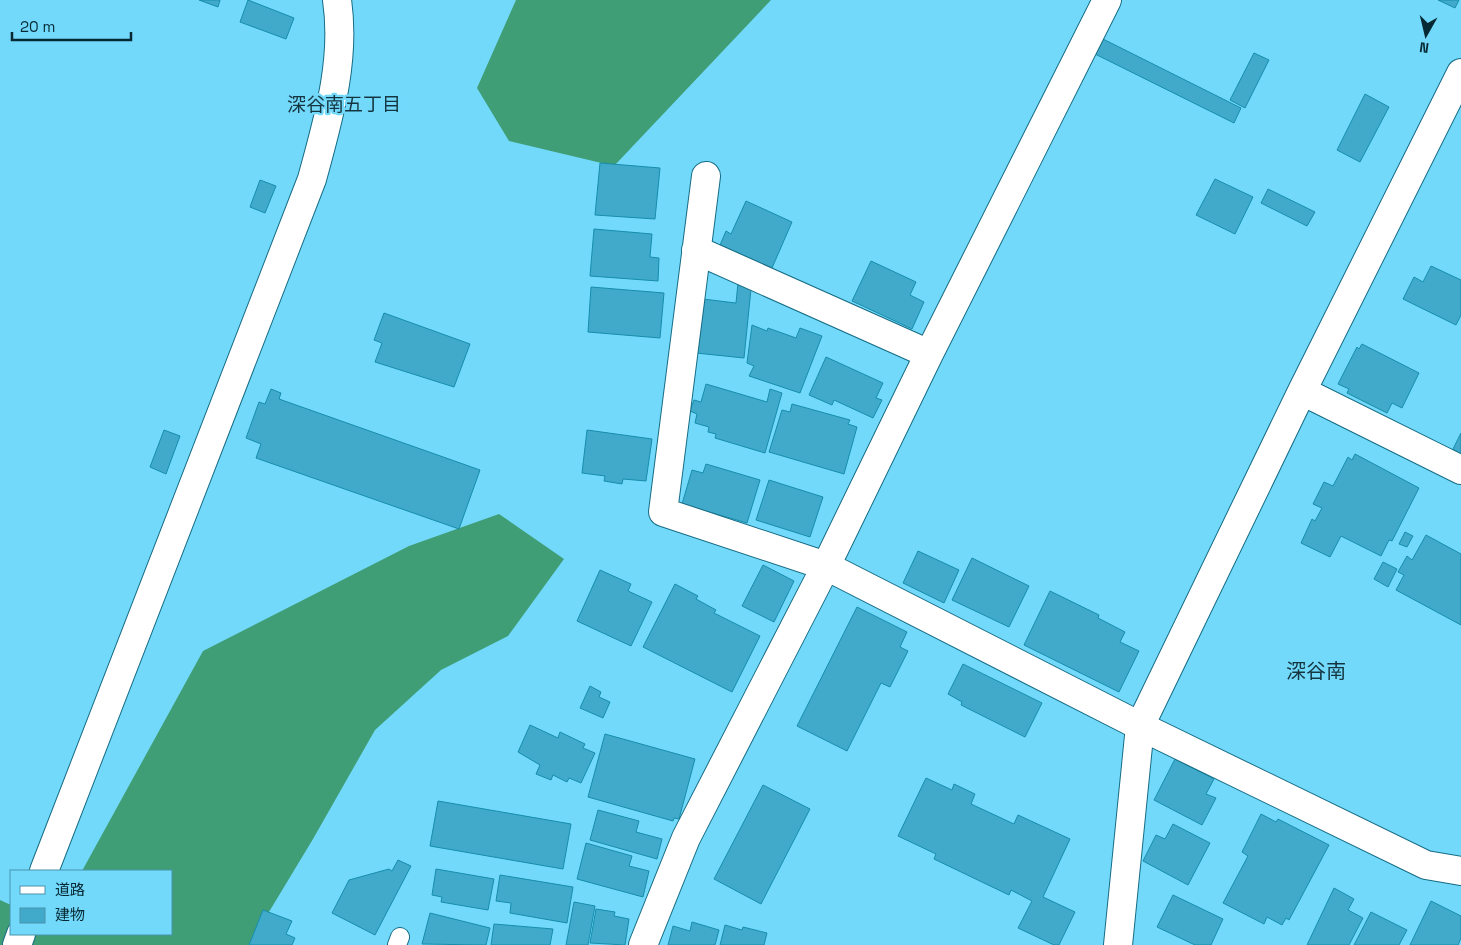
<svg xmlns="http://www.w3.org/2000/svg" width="1461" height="945" font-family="'Space Grotesk','Noto Sans JP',sans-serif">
  <rect width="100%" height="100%" fill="#73d9fb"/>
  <path fill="#3f9e75" d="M516,0H771L614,166L509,141L477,88Z
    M499,514L564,559L508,636L441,670L375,730L313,839L249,945H0V900L11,905V934H171V871H82L203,651L409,546Z"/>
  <path fill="#41aaca" stroke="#168dac" d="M199,0H220L218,7Z
    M248,0L294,18L286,39L240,22Z
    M1438,0H1459L1455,8Z
    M1103,39L1241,108L1234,123L1095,54Z
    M1254,53L1269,60L1245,108L1230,100Z
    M1365,94L1389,107L1360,162L1337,150Z
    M600,163L660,168L655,219L595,215Z
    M1215,179L1253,197L1235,234L1196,215Z
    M260,180L276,186L265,213L250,207Z
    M1268,189L1315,212L1307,226L1261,203Z
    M746,201L792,222L772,268L720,245L726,231L731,234Z
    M594,229L652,234L650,257L659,258L658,281L590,276Z
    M871,261L916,282L910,295L924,302L912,329L852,301Z
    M1431,266L1461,280V315L1456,325L1403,299L1414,277L1423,282Z
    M738,283L751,289L744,358L696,353L703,299L736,303Z
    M591,287L664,293L660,338L588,332Z
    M384,313L470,344L454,387L375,362L382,343L374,340Z
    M752,325L767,331L768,328L796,338L800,328L822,336L800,393L749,376L754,366L747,363Z
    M1362,344L1419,373L1402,408L1392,403L1387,413L1347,393L1349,389L1338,384L1357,347L1359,349Z
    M826,357L883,383L876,398L882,400L873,418L834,400L832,405L809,395Z
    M706,384L767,402L770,389L782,393L765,453L715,438L716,434L708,432L709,427L695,423L697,414L690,411L694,400L701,402Z
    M271,389L281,393L279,399L480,470L459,529L256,458L261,444L246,438L259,402L265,404Z
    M792,404L850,420L848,424L857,427L844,474L769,452L782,410L790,412Z
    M164,430L180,436L166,474L150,467Z
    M587,430L652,439L646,481L623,479L622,484L604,481L605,476L582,473Z
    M1461,433V454L1453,449Z
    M1355,454L1419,488L1392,541L1389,540L1381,556L1341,536L1330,557L1301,543L1312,519L1315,521L1322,508L1313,504L1324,482L1333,486L1348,457L1352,460Z
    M706,464L760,480L747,523L682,504L692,470L703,473Z
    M769,480L823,497L810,537L756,520Z
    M1405,532L1413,536L1407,547L1399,544Z
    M1426,535L1461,554V625L1396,590L1404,575L1398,572L1407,556L1412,560Z
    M918,551L959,570L944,603L903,583Z
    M972,558L1029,586L1009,627L952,600Z
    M1383,562L1397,569L1388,587L1374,579Z
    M763,565L794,581L774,622L742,606Z
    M600,570L631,584L628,591L652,602L631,646L577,621Z
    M675,584L698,596L696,599L716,610L714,613L760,636L732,692L643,647Z
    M1050,591L1099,615L1098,618L1125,632L1120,642L1139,651L1119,692L1024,645Z
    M857,607L907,632L900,647L908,651L890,687L881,683L847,751L797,726Z
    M963,664L1042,703L1025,737L961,705L962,702L948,694Z
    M590,686L601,692L599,697L610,702L603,718L580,708Z
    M530,725L558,738L560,732L585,744L583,748L595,753L581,783L569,778L567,782L553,775L551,780L536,774L540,765L518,752Z
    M605,734L695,759L679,819L674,818L673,821L588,797Z
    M1175,759L1214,779L1206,794L1216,798L1202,825L1154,800Z
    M926,778L952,790L954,784L975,794L971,804L1014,824L1018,815L1070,839L1043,897L1075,912L1059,945H1054L1018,928L1032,901L1011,890L1009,895L934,859L936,854L898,836Z
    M763,785L810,809L761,904L714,879Z
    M438,801L571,824L563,869L430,846Z
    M598,810L639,821L636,832L662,839L657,859L590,840Z
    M1261,814L1276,822L1278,819L1329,845L1289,920L1286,918L1282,925L1267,917L1264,924L1223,903L1248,856L1242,852Z
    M1173,824L1210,843L1188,885L1143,861L1156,835L1165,839Z
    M586,843L632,856L629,866L649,871L643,897L577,879Z
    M398,860L411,866L375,935L332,913L349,880L389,869L392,871Z
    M436,869L494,879L488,910L441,902L442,897L432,895Z
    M500,875L573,887L567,923L510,913L511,903L496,901Z
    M1334,888L1354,899L1348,910L1363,918L1349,945H1307Z
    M1173,895L1223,919L1211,945H1195L1157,927Z
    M1431,901L1461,916V938L1458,945H1410Z
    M574,902L595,906L588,945H566Z
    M596,909L615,912L614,916L629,919L625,945L590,943Z
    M263,910L292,921L286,934L295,938L292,945H249Z
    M1371,912L1407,930L1399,945H1354Z
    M430,913L490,928L486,945L422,944Z
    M692,922L719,930L715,945H668L673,926L690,931Z
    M494,924L553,929L550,945H491Z
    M725,925L742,930L743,927L767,933L764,945H720Z"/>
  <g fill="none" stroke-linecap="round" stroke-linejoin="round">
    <defs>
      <path id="lane" d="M397,945L400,937"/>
      <path id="street" d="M706,176L663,512L826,566L1140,726L1426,865L1461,871
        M696,250L929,354
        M1302,391L1461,470
        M44,871L312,179C328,120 346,61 337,0
        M17,945L21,934
        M643,945L686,838L826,566L929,354L1107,0
        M1118,945L1140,726L1302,391L1461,73"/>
    </defs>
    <use href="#lane" stroke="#166c84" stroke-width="20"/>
    <use href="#street" stroke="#166c84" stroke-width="30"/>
    <use href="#lane" stroke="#fff" stroke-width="18"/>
    <use href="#street" stroke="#fff" stroke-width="28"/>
  </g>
  <g text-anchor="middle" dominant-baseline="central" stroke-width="4.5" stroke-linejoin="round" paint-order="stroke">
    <g font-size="19" fill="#14353f" stroke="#73d9fb">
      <text x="344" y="104">深谷南五丁目</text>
    </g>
    <g font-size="20" fill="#14353f" stroke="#73d9fb">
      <text x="1316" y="671">深谷南</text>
    </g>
  </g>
  <rect x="10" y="870" width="162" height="65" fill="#73d9fb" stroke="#4893ab"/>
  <rect x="20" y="886" width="25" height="8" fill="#ffffff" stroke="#4893ab"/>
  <text x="55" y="895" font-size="15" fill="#072934">道路</text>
  <rect x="20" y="908" width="25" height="15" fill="#41aaca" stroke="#4893ab"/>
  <text x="55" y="920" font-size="15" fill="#072934">建物</text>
  <g transform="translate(1426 35) rotate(188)" stroke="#73d9fb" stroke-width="4" paint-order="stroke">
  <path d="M0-4L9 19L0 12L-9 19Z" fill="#072934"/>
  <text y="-8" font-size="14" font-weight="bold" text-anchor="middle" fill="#072934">N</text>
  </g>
  <path d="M12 32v8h119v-8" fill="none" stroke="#072934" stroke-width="2.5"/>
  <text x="20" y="32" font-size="15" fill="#072934" stroke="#73d9fb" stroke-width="4" paint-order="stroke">20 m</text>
</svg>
